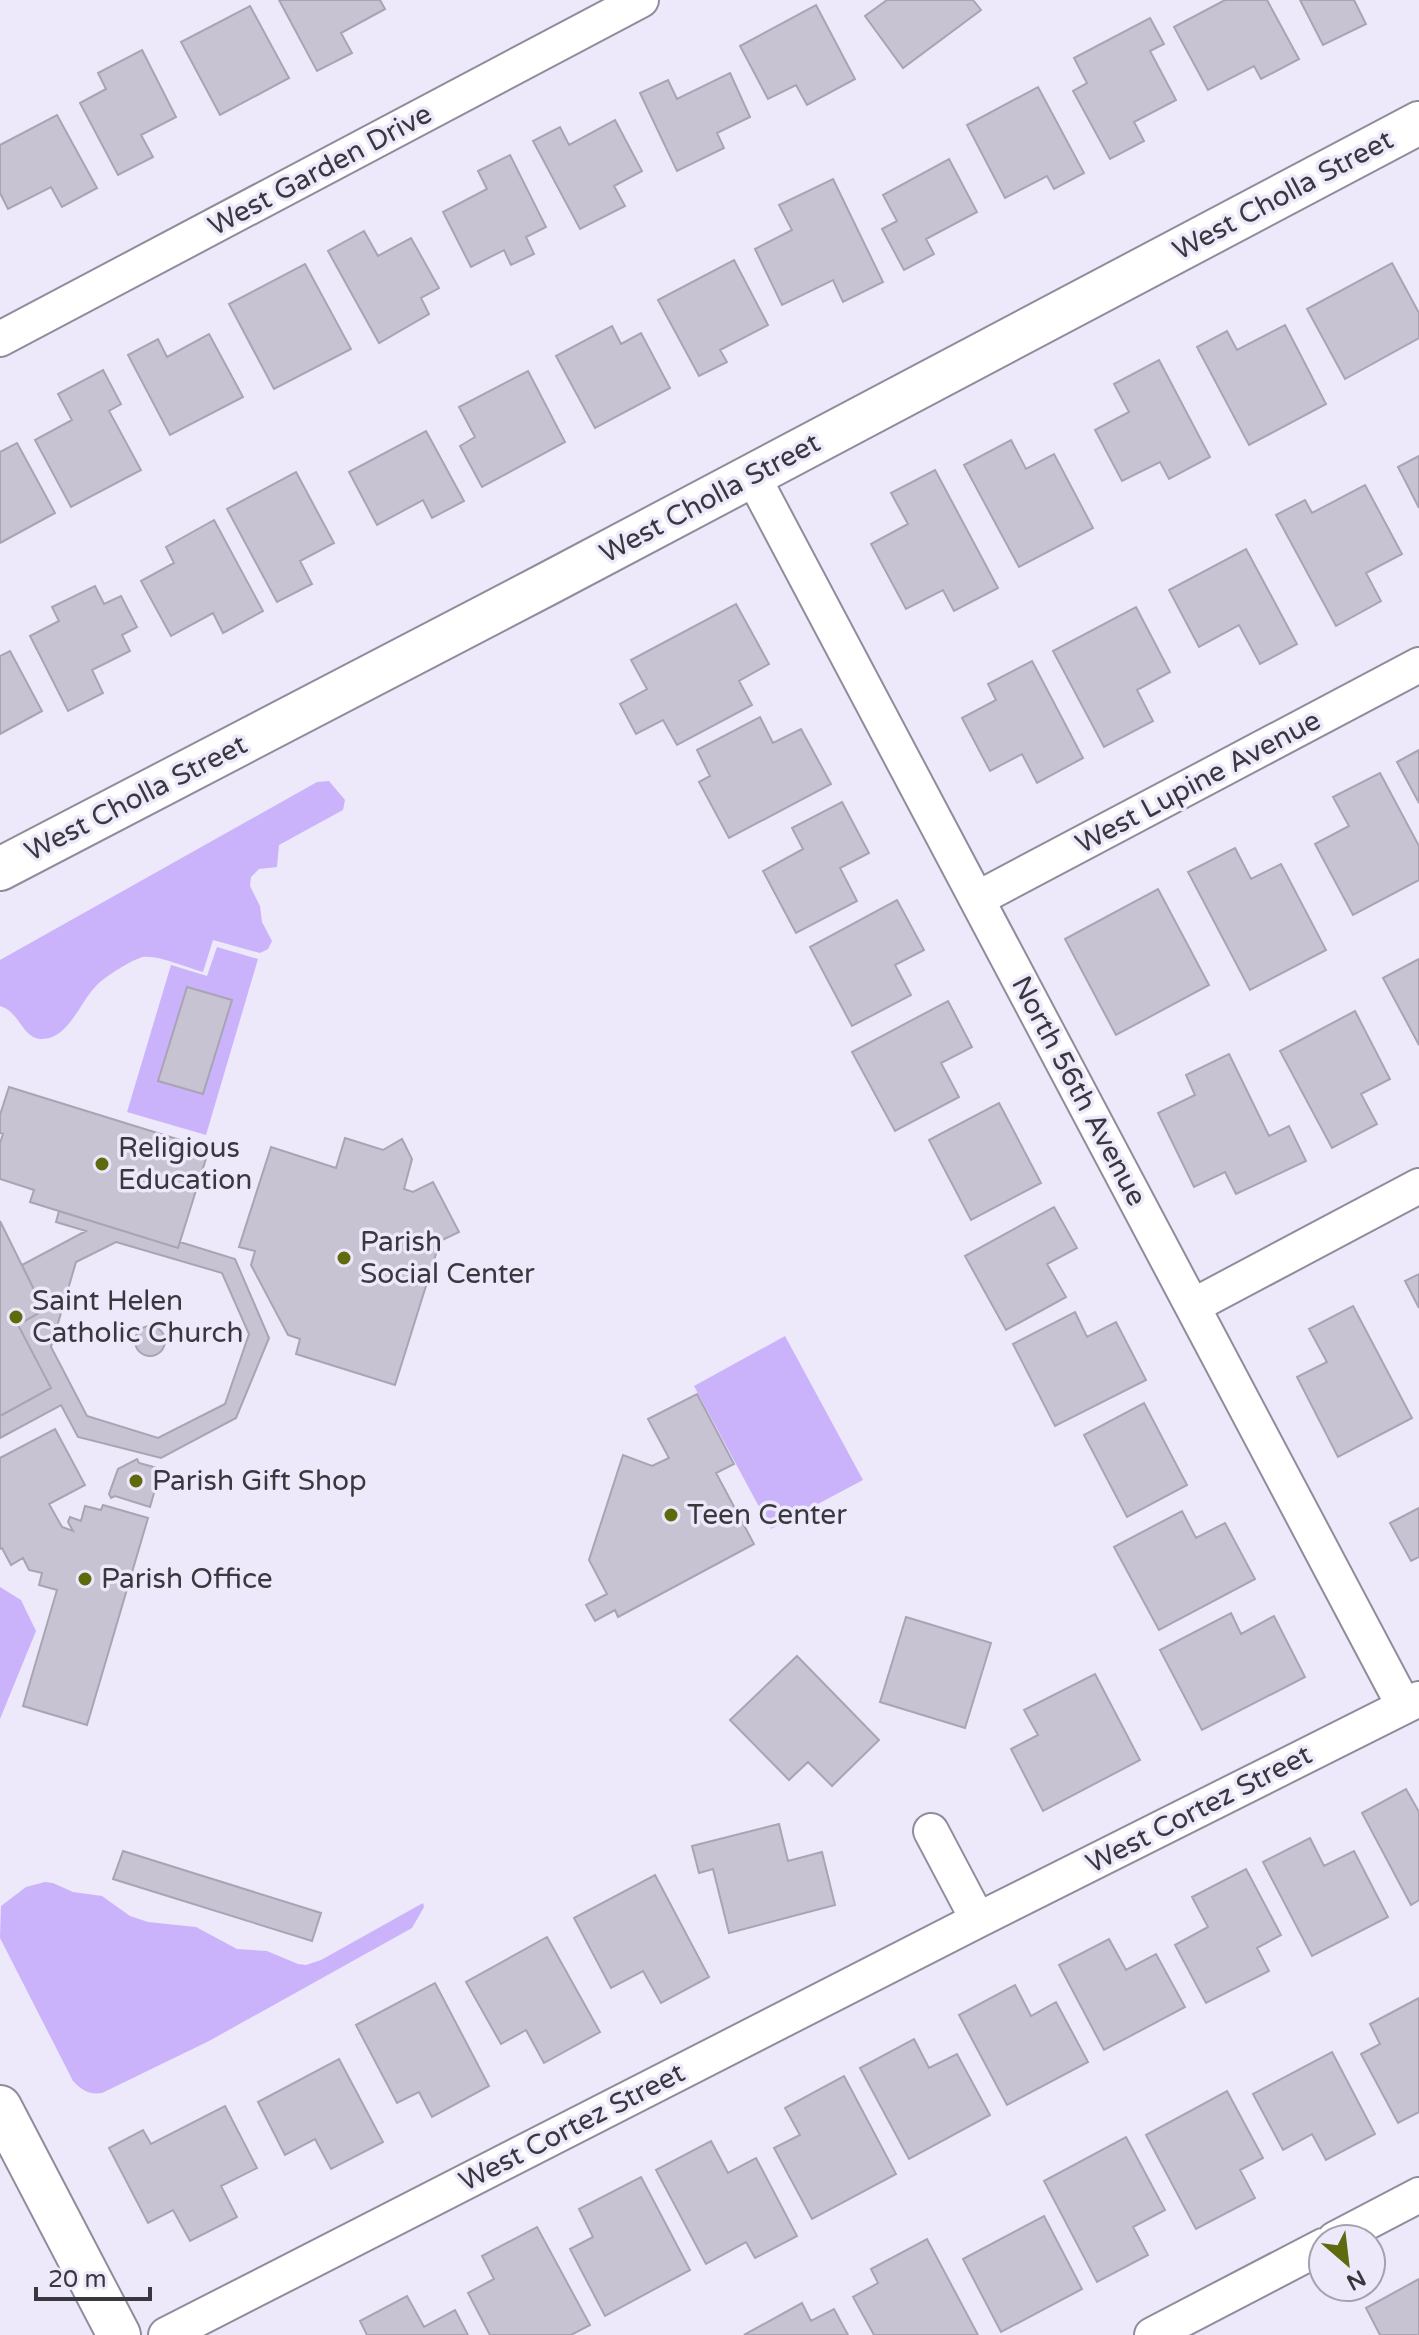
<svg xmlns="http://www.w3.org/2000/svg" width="1419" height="2335" font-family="'Varela Round',sans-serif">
  <rect width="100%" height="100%" fill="#ede9fa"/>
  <path fill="#cab3fa" d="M329,781L345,800L343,810L279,845L277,867L259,869L251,877L250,886L260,906L262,922L272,941L268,949L260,953L213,940L203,972C188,968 158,955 143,957C133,959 104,977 96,986C80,1002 68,1040 41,1039C22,1038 20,1012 0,1006V960L317,782Z
    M217,947L258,959L206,1135L127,1112L171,965L207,976Z
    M785,1336L863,1480L771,1529L694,1386Z
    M0,1587L21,1600L36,1631L0,1719Z
    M45,1882L53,1883L73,1892L102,1896L130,1916L148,1922L196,1927L237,1949L267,1951L298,1964L306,1965L321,1960L423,1903L424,1907L412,1928L209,2041L102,2093C88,2095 82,2090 73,2081L0,1938L1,1906L26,1887Z"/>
  <path fill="#c8c3d3" stroke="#a9a4b4" stroke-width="2" fill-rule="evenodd" d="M279,0H380L385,9L341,33L352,53L317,71Z
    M887,0H973L981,10L903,68L865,16Z
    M1225,0H1267L1299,59L1261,79L1254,66L1208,90L1174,27Z
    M1300,0H1354L1366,24L1323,45Z
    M816,5L855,79L807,105L796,85L768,99L740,46Z
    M250,6L289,78L220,115L181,42Z
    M1150,18L1164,44L1150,51L1176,100L1134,122L1144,141L1110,159L1073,91L1087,83L1074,58Z
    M142,50L176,117L141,135L153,157L118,175L80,103L106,89L98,73Z
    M730,73L750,117L717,133L724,148L677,171L640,93L668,80L677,99Z
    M1038,87L1084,173L1054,189L1047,176L1005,198L967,125Z
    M57,115L97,188L62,207L51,187L8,209L0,193V145Z
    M615,120L642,171L614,186L625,206L580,229L533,141L560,127L569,145Z
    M510,155L546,227L526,237L534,254L511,265L504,250L471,267L443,212L487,189L478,171Z
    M949,159L977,212L926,239L934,254L904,270L882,229L897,221L883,195Z
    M833,179L883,282L843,302L833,280L782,305L755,249L792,230L779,205Z
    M364,231L378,256L411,238L439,288L421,298L429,314L379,343L328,251Z
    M734,260L768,325L720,350L727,362L699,376L658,300Z
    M1392,263L1419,313V338L1345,379L1307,309Z
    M305,264L351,349L274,389L229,304Z
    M1285,325L1326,404L1249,445L1197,347L1227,331L1237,350Z
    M612,326L621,344L641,333L670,388L595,428L556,356Z
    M209,334L243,397L170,435L128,355L158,339L167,357Z
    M1159,360L1210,457L1169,479L1160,462L1122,481L1095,430L1129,412L1114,384Z
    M103,370L121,404L109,411L141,470L71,507L35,440L72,420L58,394Z
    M528,371L565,442L482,487L460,446L475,437L459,407Z
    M426,431L464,501L432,518L423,500L377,525L349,472Z
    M1011,440L1026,469L1054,454L1093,528L1019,567L964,465Z
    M17,443L55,513L0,543V452Z
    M1419,456V508L1398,467Z
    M935,470L998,588L954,611L943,590L906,609L871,544L908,524L891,493Z
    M296,472L334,543L300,561L312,584L277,602L227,509Z
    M1365,485L1402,554L1366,573L1381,601L1336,626L1276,515L1305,500L1312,513Z
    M214,520L263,611L223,633L213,613L171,636L141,581L174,563L166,547Z
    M1246,549L1297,644L1260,664L1239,625L1199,647L1169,590Z
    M95,586L104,604L121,596L137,627L122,635L130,651L92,670L103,693L68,711L30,636L59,621L52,607Z
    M736,604L769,664L739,681L752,705L677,745L663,720L636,734L620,704L647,689L631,660Z
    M1136,607L1170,672L1137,690L1153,721L1104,747L1053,651Z
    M10,651L42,711L0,734V656Z
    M1032,661L1083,758L1037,783L1022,754L990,771L962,718L996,700L988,684Z
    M760,717L773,743L801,729L831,784L729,838L699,782L710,776L697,750Z
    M1419,750V803L1397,762Z
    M1380,773L1419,846V880L1353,915L1315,844L1349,826L1333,797Z
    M842,802L869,853L840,868L857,901L796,933L763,871L803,849L792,828Z
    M1235,848L1251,879L1281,864L1326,950L1250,990L1188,872Z
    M1158,889L1209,985L1116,1035L1065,939Z
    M897,900L924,950L895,965L911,995L852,1026L810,947Z
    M1419,959V1045L1383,978Z
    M187,987L232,1000L203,1094L158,1081Z
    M948,1001L972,1047L941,1063L959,1097L895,1131L852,1052Z
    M1355,1011L1390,1079L1361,1094L1377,1124L1332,1148L1280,1051Z
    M1229,1054L1269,1136L1289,1126L1306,1161L1236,1194L1225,1172L1194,1187L1158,1113L1195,1095L1186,1075Z
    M9,1087L209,1149L178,1248L30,1202L34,1190L0,1179V1143L3,1134L0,1133V1115Z
    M999,1103L1041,1183L971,1220L929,1140Z
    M345,1138L383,1150L402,1139L412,1159L404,1189L413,1192L433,1182L459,1232L440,1241L395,1385L296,1354L300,1339L288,1335L251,1265L255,1251L239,1247L271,1147L336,1168Z
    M1054,1207L1077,1248L1047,1264L1066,1297L1006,1330L965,1256Z
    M59,1211L178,1248L180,1242L235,1259L269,1338L236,1418L161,1458L78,1437L61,1405L0,1438V1416L51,1388L18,1325L44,1310L22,1265L86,1231L56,1222ZM116,1242L222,1273L249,1334L225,1404L158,1438L87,1416L51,1347L76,1262Z
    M0,1221L44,1310L18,1325L51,1388L0,1416Z
    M1419,1274V1308L1405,1281Z
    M1353,1306L1412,1418L1338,1457L1297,1377L1327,1362L1309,1329Z
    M1075,1312L1087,1337L1116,1322L1146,1380L1055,1426L1013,1344Z
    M135 1341a15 15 0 1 1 30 0a15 15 0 1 1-30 0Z
    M697,1394L734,1464L716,1473L754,1544L618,1617L615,1610L595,1621L586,1605L607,1594L589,1560L623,1455L652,1466L669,1458L648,1419Z
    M1144,1403L1187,1485L1127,1517L1084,1435Z
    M55,1429L85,1485L49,1504L62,1527L73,1531L68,1522L70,1517L81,1521L85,1506L101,1510L103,1505L148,1518L87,1725L23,1706L57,1590L39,1585L42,1573L29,1570L23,1558L11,1565L2,1548L0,1549V1458Z
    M137,1459L139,1463L161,1469L150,1507L115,1496L111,1498L109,1494L118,1469Z
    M1419,1508V1557L1411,1561L1390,1523Z
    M1182,1511L1196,1538L1225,1523L1255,1579L1159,1630L1114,1547Z
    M1231,1613L1241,1634L1274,1616L1305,1677L1202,1730L1160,1650Z
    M906,1617L991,1643L965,1728L880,1702Z
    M797,1656L879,1740L832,1786L808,1762L789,1780L730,1720Z
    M1095,1674L1140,1760L1043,1811L1011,1749L1038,1735L1024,1710Z
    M1406,1789L1419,1812V1900L1411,1905L1362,1813Z
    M779,1824L788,1861L822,1852L835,1905L729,1933L713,1869L699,1873L692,1846Z
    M1310,1838L1324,1866L1354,1851L1388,1917L1312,1956L1263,1862Z
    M123,1851L321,1913L312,1941L113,1879Z
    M1246,1869L1281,1935L1257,1948L1269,1971L1206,2003L1175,1945L1208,1927L1192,1897Z
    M655,1875L709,1977L661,2003L643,1971L611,1988L574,1918Z
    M547,1937L600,2032L544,2063L526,2030L501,2044L466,1982Z
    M1109,1939L1126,1970L1156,1954L1185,2007L1104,2050L1059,1965Z
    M435,1983L489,2086L432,2117L419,2092L397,2103L356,2025Z
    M1015,1985L1031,2016L1056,2002L1088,2062L1007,2105L959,2015Z
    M1419,1998V2112L1398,2123L1361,2054L1380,2044L1370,2024Z
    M914,2039L929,2068L957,2054L990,2115L909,2159L860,2068Z
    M1332,2052L1375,2134L1326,2160L1312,2134L1283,2150L1253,2094Z
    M339,2059L383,2142L331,2169L315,2139L285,2155L258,2102Z
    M844,2076L896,2174L812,2219L774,2148L800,2135L785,2108Z
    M1227,2091L1263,2158L1240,2170L1255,2198L1196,2229L1146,2135Z
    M225,2106L257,2168L221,2186L237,2217L190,2241L173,2210L148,2223L109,2148L143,2130L151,2144Z
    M1126,2137L1165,2210L1133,2227L1148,2255L1097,2282L1044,2181Z
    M711,2141L728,2173L756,2158L797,2236L755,2258L746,2242L706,2264L656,2170Z
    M641,2177L690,2270L605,2316L570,2249L593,2237L579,2209Z
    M1044,2216L1082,2289L1001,2332L963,2259Z
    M537,2227L590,2325L571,2335H490L468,2293L494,2279L482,2256Z
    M927,2239L978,2335H874L853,2297L878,2283L871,2269Z
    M1419,2279V2335H1380L1366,2308Z
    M407,2296L424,2327L455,2310L468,2335H367L360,2321Z
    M802,2303L811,2321L834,2309L848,2335H744Z"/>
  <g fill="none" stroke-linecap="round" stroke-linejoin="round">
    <defs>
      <path id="minor" d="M0,339L641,0
        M752,475L1404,1706
        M977,899L1419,665
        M1193,1306L1419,1186
        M931,1831L978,1920
        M1335,2239L1419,2195
        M166,2335L978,1920L1419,1699
        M1152,2335L1323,2246"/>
      <path id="tertiary" d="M0,869L549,583L1419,123
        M0,2107L119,2335"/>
    </defs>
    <use href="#minor" stroke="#908c9b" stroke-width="38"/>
    <use href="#tertiary" stroke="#908c9b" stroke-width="46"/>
    <use href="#minor" stroke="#fff" stroke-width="34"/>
    <use href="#tertiary" stroke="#fff" stroke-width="42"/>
  </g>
  <g fill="#5f690e" stroke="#ede9fa" stroke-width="3">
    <circle cx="102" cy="1164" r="8"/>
    <circle cx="344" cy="1258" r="8"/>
    <circle cx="16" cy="1317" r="8"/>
    <circle cx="136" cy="1481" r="8"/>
    <circle cx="671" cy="1515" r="8"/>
    <circle cx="85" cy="1579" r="8"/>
  </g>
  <g text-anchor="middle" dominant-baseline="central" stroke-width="7" stroke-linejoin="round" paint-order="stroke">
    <g font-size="28" fill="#3a383f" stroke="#ede9fa">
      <text transform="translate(320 170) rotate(-28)">West Garden Drive</text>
      <text transform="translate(1283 195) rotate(-28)">West Cholla Street</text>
      <text transform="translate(710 498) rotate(-28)">West Cholla Street</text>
      <text transform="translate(1198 782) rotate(-28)">West Lupine Avenue</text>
      <text transform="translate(136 798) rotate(-27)">West Cholla Street</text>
      <text transform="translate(1079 1091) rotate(62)">North 56th Avenue</text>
      <text transform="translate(1199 1809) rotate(-27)">West Cortez Street</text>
      <text transform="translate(572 2127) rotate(-27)">West Cortez Street</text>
    </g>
    <g font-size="28" fill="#3a383f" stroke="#ede9fa" text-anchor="start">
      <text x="118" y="1148">Religious<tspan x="118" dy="32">Education</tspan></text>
      <text x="360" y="1242">Parish<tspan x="360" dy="32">Social Center</tspan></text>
      <text x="32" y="1301">Saint Helen<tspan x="32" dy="32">Catholic Church</tspan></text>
      <text x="152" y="1481">Parish Gift Shop</text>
      <text x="687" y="1515">Teen Center</text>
      <text x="101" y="1579">Parish Office</text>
    </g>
  </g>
  <g transform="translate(1347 2263) rotate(152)"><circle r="38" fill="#ede9fa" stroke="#a5a2af" stroke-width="2"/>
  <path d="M0-6L14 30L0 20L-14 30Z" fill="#5f690e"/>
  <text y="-12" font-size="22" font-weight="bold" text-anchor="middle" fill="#3a383f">N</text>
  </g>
  <path d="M36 2287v12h114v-12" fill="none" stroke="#3a383f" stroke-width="4"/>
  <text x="48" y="2287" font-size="24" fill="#3a383f" stroke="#ede9fa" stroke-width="6" paint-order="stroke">20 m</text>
</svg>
